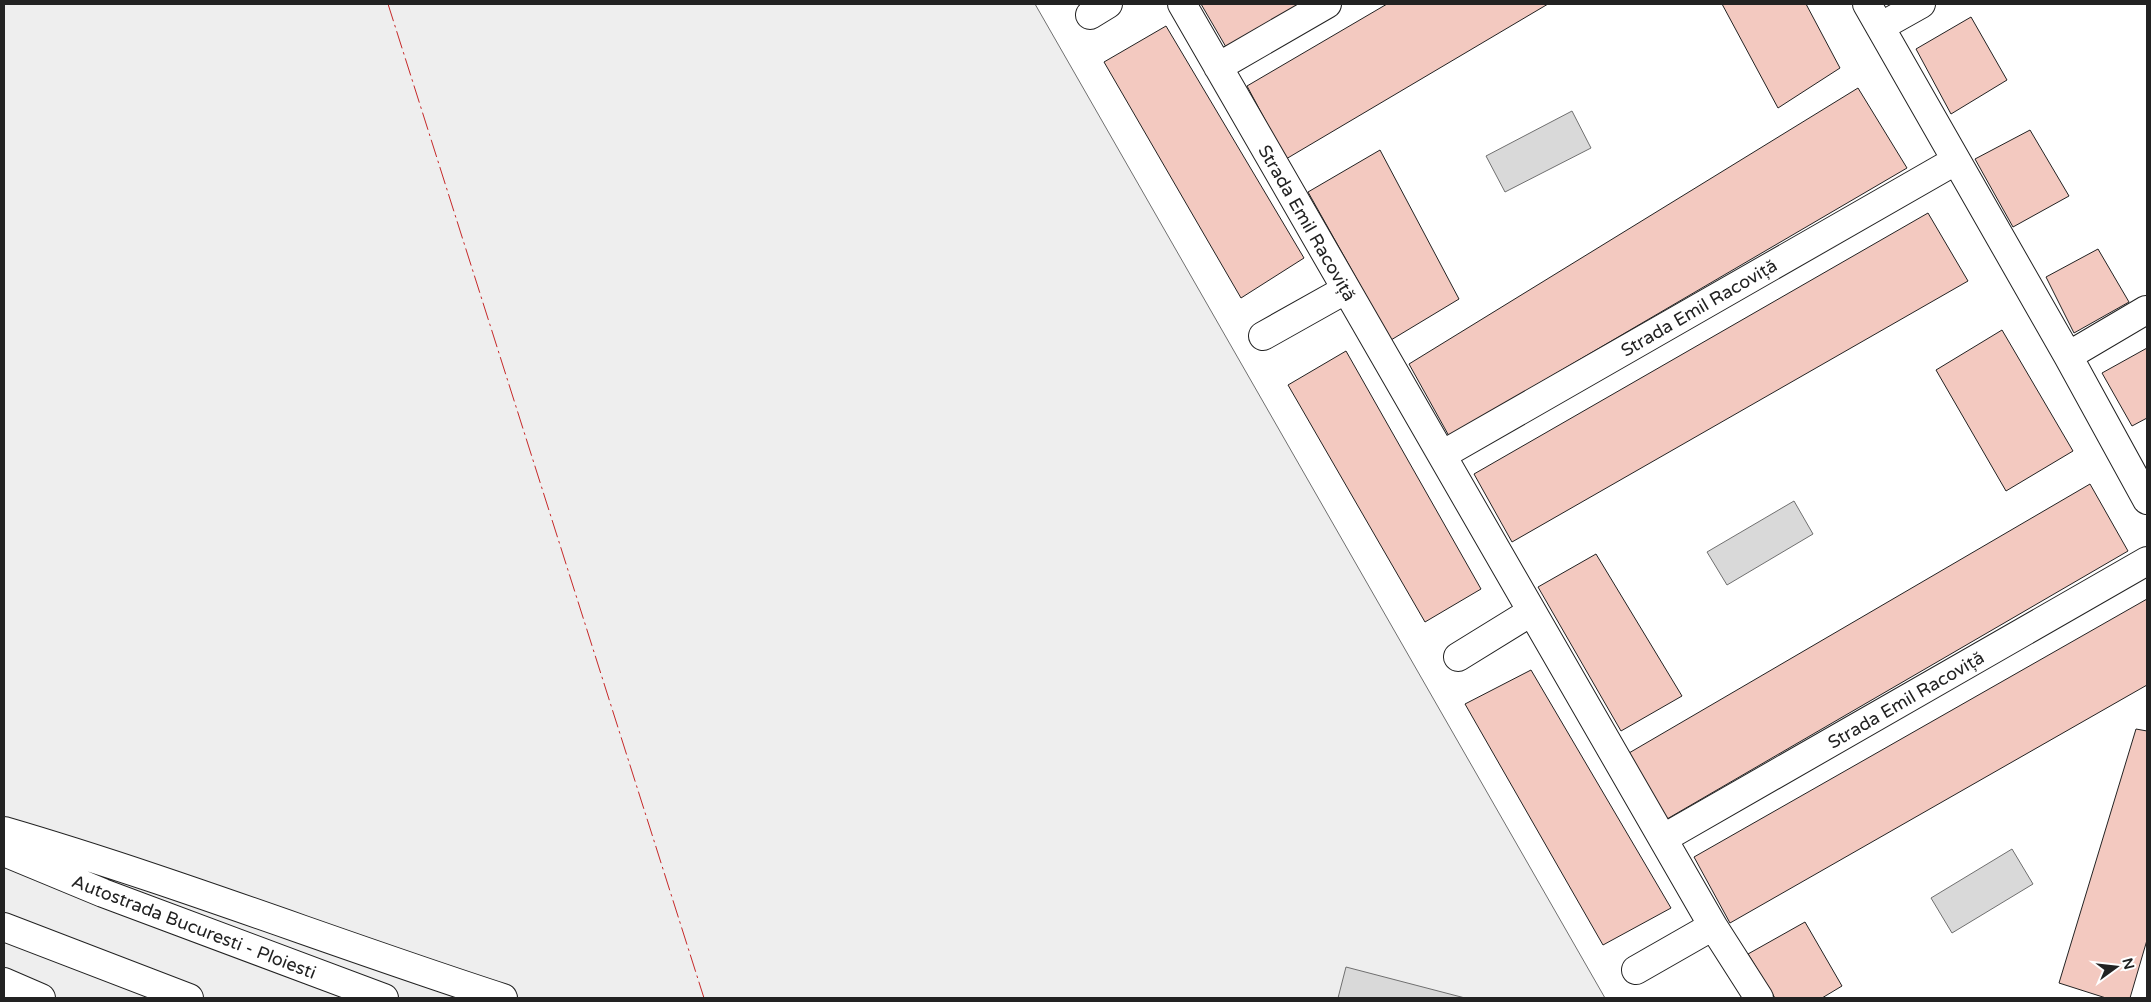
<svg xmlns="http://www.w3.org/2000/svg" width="2151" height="1002" font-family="'Varela Round',sans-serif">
  <rect width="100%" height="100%" fill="#fff"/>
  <path fill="#eee" stroke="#6f6f6f" d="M4,4H1035L1605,998H4Z"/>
  <path fill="#d9d9d9" stroke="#6f6f6f" d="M1572,111L1591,148L1505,192L1486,156Z
    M1794,501L1813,534L1727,585L1707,552Z
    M2012,849L2033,884L1952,933L1931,898Z
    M1346,967L1465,998H1338Z"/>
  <path fill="#f3c9c0" stroke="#222" d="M1201,4H1300L1226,47Z
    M1387,4H1548L1286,159L1247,86Z
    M1722,4H1806L1840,68L1778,108Z
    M1971,17L2007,80L1951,114L1916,49Z
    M1166,26L1304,258L1241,298L1104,62Z
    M1858,88L1907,168L1449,436L1409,364Z
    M2030,130L2069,196L2013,227L1975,159Z
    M1380,150L1459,299L1391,340L1308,192Z
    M1928,213L1968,281L1512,542L1474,474Z
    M2098,249L2129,302L2074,333L2046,277Z
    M2002,330L2073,451L2006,491L1936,370Z
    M2147,348V418L2132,426L2102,373Z
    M1346,351L1481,589L1425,622L1288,385Z
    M2090,484L2128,551L1667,819L1629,753Z
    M1596,554L1682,696L1621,731L1538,587Z
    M2147,599V685L1730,923L1694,857Z
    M1531,670L1671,908L1603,945L1465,704Z
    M2136,729L2147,731V940L2130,998H2106L2059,983Z
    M1805,922L1842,986L1822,998H1775L1748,954Z"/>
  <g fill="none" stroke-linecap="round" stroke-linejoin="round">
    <defs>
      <path id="minor" d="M1182,4L1713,926L1759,998
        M1867,4L2068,356L2147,500
        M1090,15L1108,4
        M1880,27L1921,4
        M1218,67L1327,4
        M1263,336L1345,290
        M2068,356L2146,310
        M1442,455L1955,161
        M1458,657L1531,612
        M1664,838L2147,561
        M1636,970L1713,926"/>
      <path id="highway" d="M4,831C172,880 336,944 503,998
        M4,852L103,893L384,998
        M4,927L189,998
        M4,982L41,998"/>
    </defs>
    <use href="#minor" stroke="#222" stroke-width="30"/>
    <use href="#highway" stroke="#222" stroke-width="30"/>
    <use href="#minor" stroke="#fff" stroke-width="28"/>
    <use href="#highway" stroke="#fff" stroke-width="28"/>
    <path stroke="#c62828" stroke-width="1" stroke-dasharray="18 4 2.5 4" stroke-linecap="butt" d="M388,4L704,998"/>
  </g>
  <g text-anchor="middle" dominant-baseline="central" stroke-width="4" stroke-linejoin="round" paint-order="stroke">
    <g font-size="18" fill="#222" stroke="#fff">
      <text transform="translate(1307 223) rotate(60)">Strada Emil Racoviță</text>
      <text transform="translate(1699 308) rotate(-30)">Strada Emil Racoviță</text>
      <text transform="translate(1906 700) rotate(-30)">Strada Emil Racoviță</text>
      <text transform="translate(194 927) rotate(21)">Autostrada Bucuresti - Ploiesti</text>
    </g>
  </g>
  <rect width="2151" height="1002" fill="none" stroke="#222222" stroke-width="10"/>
  <g transform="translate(2116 967) rotate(75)" stroke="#ffffff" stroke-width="4" paint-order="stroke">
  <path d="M0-4L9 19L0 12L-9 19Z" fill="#222222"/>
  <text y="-8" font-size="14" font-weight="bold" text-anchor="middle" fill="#222222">N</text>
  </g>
</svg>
